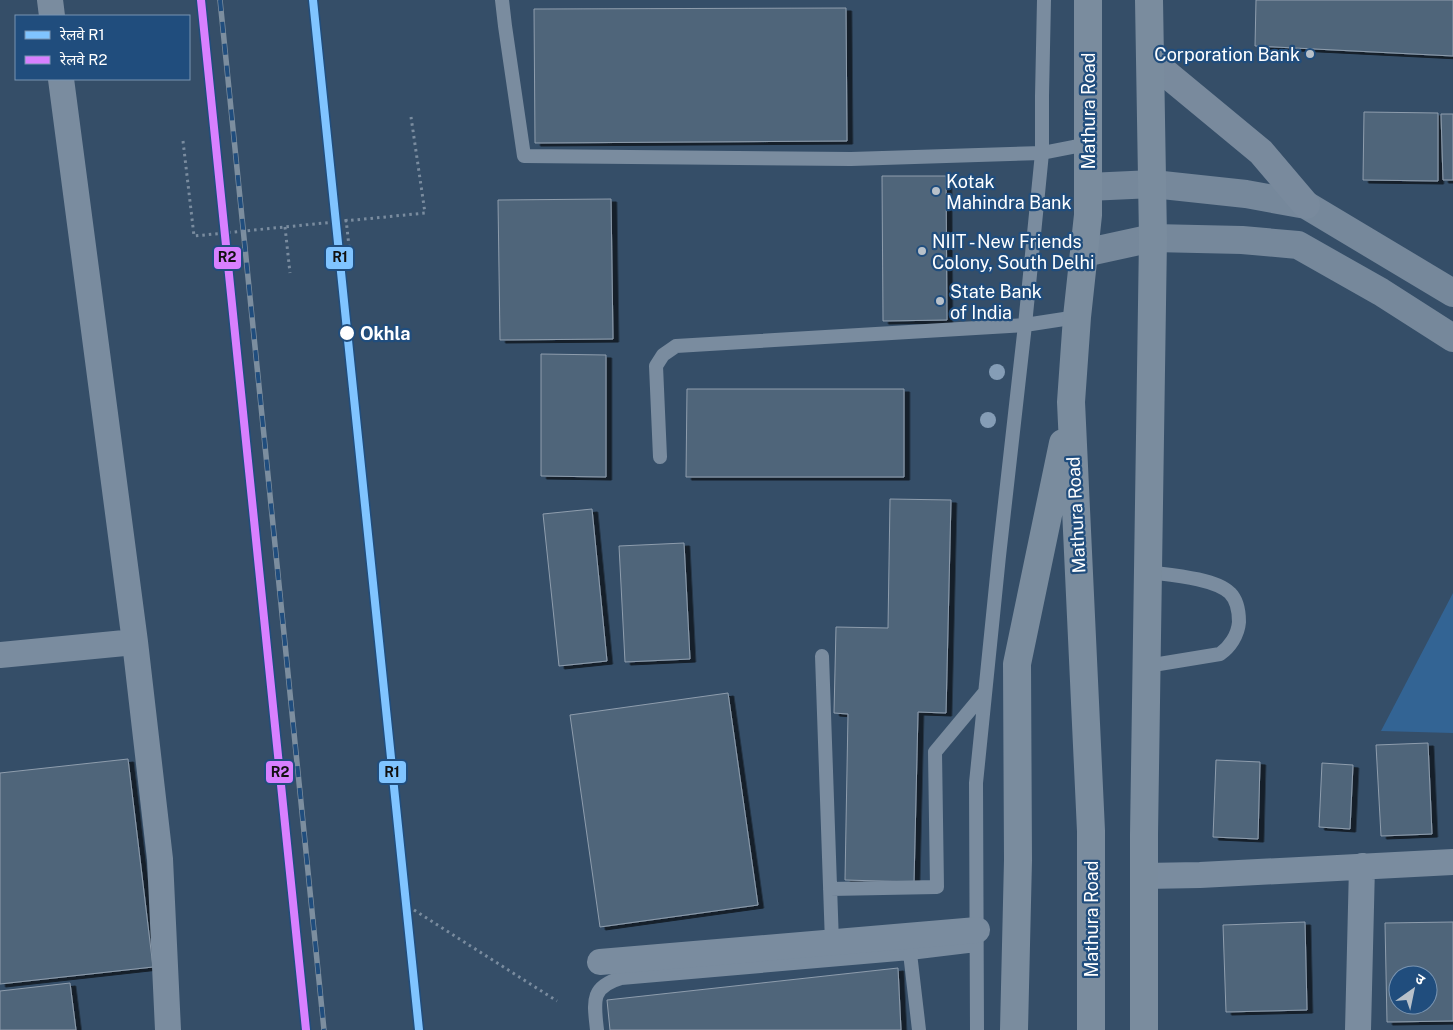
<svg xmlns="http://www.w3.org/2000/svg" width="1453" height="1030" font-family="'Public Sans','Noto Sans Devanagari',sans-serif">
  <defs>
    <filter id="shadow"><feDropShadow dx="5.5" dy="3" stdDeviation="0" flood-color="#0009"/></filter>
  </defs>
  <rect width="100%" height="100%" fill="#354e68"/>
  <path fill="#336494" d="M1453,593V733L1381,731Z"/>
  <path fill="#50657a" stroke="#8e9dad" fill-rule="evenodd" filter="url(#shadow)" d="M1256,0H1453V56L1255,46Z
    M846,8L847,141L535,143L534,9Z
    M1364,112L1438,113V181L1363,180Z
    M1441,114H1453V180H1443Z
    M882,176H946L947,320L883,321Z
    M611,199L613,339L500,340L498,200Z
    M541,354L606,355V477L541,476Z
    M687,389H904V477H686Z
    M890,499L951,500L946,713L918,712L914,882L845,880L848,714L834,713L836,627L888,628Z
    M592,509L607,661L559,666L543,514Z
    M684,543L690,659L625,662L619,546Z
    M728,693L758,905L600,927L570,715Z
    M1428,743L1432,834L1381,836L1376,745Z
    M128,759L153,967L0,984V773Z
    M1216,760L1260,762L1258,839L1213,837Z
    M1322,763L1353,765L1350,829L1319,827Z
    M1305,922L1307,1010L1226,1012L1223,925Z
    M1453,922V1021L1387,1022L1385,923ZM1398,975H1428V1005H1398Z
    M898,968L901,1030H610L607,1000Z
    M70,983L76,1030H0V991Z"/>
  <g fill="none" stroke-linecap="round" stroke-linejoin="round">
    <path stroke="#7a8c9f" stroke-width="3" stroke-dasharray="2.5 4" stroke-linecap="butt" d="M346,219L351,265
      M285,227L290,273
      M414,910L557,1001"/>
    <path stroke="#7a8c9f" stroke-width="14" d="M502,0L505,26L524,156L851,159L1042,153L1088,144
      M660,457L656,366L663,355L676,346L1025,325L1077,317
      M822,656L832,943
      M1147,666L1220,654C1230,647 1238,635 1239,622C1239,612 1237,600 1230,593C1214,578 1170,575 1148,572
      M830,889L937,887L935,752L985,692
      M597,1030C594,1002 590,987 621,978L910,953
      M919,1030L910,953L976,945
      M977,1030L976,783L999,556L1025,325L1042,153V96L1044,0"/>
    <path stroke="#7a8c9f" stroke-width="26" d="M50,0L52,16
      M61,79L135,642L160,859L168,1030
      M0,655L135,642
      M1144,876L1200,875L1453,862
      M600,962L977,930
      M1358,1030L1362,866"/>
    <path stroke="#76889b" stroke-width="28" d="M1088,187L1153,184L1246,194L1306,205L1453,293
      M1084,253L1153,238L1242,240L1298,245L1381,292L1453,338"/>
    <path stroke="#798a9d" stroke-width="28" d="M1151,61L1261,152L1306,205"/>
    <path stroke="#7a8c9e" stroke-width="28" d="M1088,0V215L1077,317L1071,402L1091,831V1030
      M1014,1030L1018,860L1017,664L1063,443
      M1144,1030V835L1153,238L1149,0"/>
    <defs>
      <path id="rail" d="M201,0L306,1030
        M220,0L324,1030"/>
    </defs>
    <use href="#rail" stroke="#7c8e9f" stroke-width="5.5"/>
    <use href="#rail" stroke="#204d7d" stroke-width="4" stroke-dasharray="11" stroke-linecap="butt"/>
    <path stroke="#7a8c9f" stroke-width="3" stroke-dasharray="2.5 4" stroke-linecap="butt" d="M183,141L194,236L425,213L411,117"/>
    <defs>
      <path id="rail-1" d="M313,0L419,1030"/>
      <path id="rail-2" d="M201,0L306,1030"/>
    </defs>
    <use href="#rail-1" stroke="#204d7d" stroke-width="11"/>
    <use href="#rail-2" stroke="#204d7d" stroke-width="11"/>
    <use href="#rail-1" stroke="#80c4ff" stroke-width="8"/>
    <use href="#rail-2" stroke="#d880ff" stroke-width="8"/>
  </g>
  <g fill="#859db6">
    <circle cx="997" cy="372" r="8"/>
    <circle cx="988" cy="420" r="8"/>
  </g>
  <g fill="#b8c1ca" stroke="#204d7d" stroke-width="2">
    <circle cx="1310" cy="54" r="5"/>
    <circle cx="936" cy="191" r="5"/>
    <circle cx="922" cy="251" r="5"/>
    <circle cx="940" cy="301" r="5"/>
  </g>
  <circle fill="#fff" stroke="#204d7d" stroke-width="2" cx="347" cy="333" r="8"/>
  <g text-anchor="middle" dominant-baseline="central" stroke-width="4.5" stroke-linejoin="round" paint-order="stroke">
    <g font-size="18" fill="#fff" stroke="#204d7d" text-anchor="start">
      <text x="1300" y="54" text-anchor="end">Corporation Bank</text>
      <text x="946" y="181">Kotak<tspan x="946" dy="21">Mahindra Bank</tspan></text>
      <text x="932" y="241">NIIT - New Friends<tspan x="932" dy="21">Colony, South Delhi</tspan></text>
      <text x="950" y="291">State Bank<tspan x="950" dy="21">of India</tspan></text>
    </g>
    <g font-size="18" fill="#fff" stroke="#204d7d">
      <text transform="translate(1088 111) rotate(-90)">Mathura Road</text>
      <text transform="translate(1076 515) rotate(-93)">Mathura Road</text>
      <text transform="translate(1091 919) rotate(-90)">Mathura Road</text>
    </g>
    <g font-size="18" font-weight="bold" fill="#fff" stroke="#204d7d" text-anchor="start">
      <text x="360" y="333">Okhla</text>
    </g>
  </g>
  <g stroke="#204d7d" stroke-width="2">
    <rect x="213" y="246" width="29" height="24" rx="5" fill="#d880ff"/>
    <rect x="325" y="246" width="29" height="24" rx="5" fill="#80c4ff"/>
    <rect x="265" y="760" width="29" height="24" rx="5" fill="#d880ff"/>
    <rect x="378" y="760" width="29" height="24" rx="5" fill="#80c4ff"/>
  </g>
  <g font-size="14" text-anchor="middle" font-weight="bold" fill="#111">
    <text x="227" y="262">R2</text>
    <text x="340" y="262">R1</text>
    <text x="280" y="777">R2</text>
    <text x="392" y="777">R1</text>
  </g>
  <rect x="15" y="15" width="175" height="65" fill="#204d7d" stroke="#7994b1"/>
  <rect x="25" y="31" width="25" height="8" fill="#80c4ff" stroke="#7994b1"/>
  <text x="60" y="40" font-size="15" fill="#ffffff">रेलवे R1</text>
  <rect x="25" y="56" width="25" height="8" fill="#d880ff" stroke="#7994b1"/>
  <text x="60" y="65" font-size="15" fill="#ffffff">रेलवे R2</text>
  <g transform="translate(1413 990) rotate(33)"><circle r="24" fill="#204d7d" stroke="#7994b1"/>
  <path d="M0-4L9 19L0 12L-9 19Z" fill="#b8c1ca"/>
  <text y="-8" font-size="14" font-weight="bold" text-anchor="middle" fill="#ffffff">उ</text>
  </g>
</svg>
